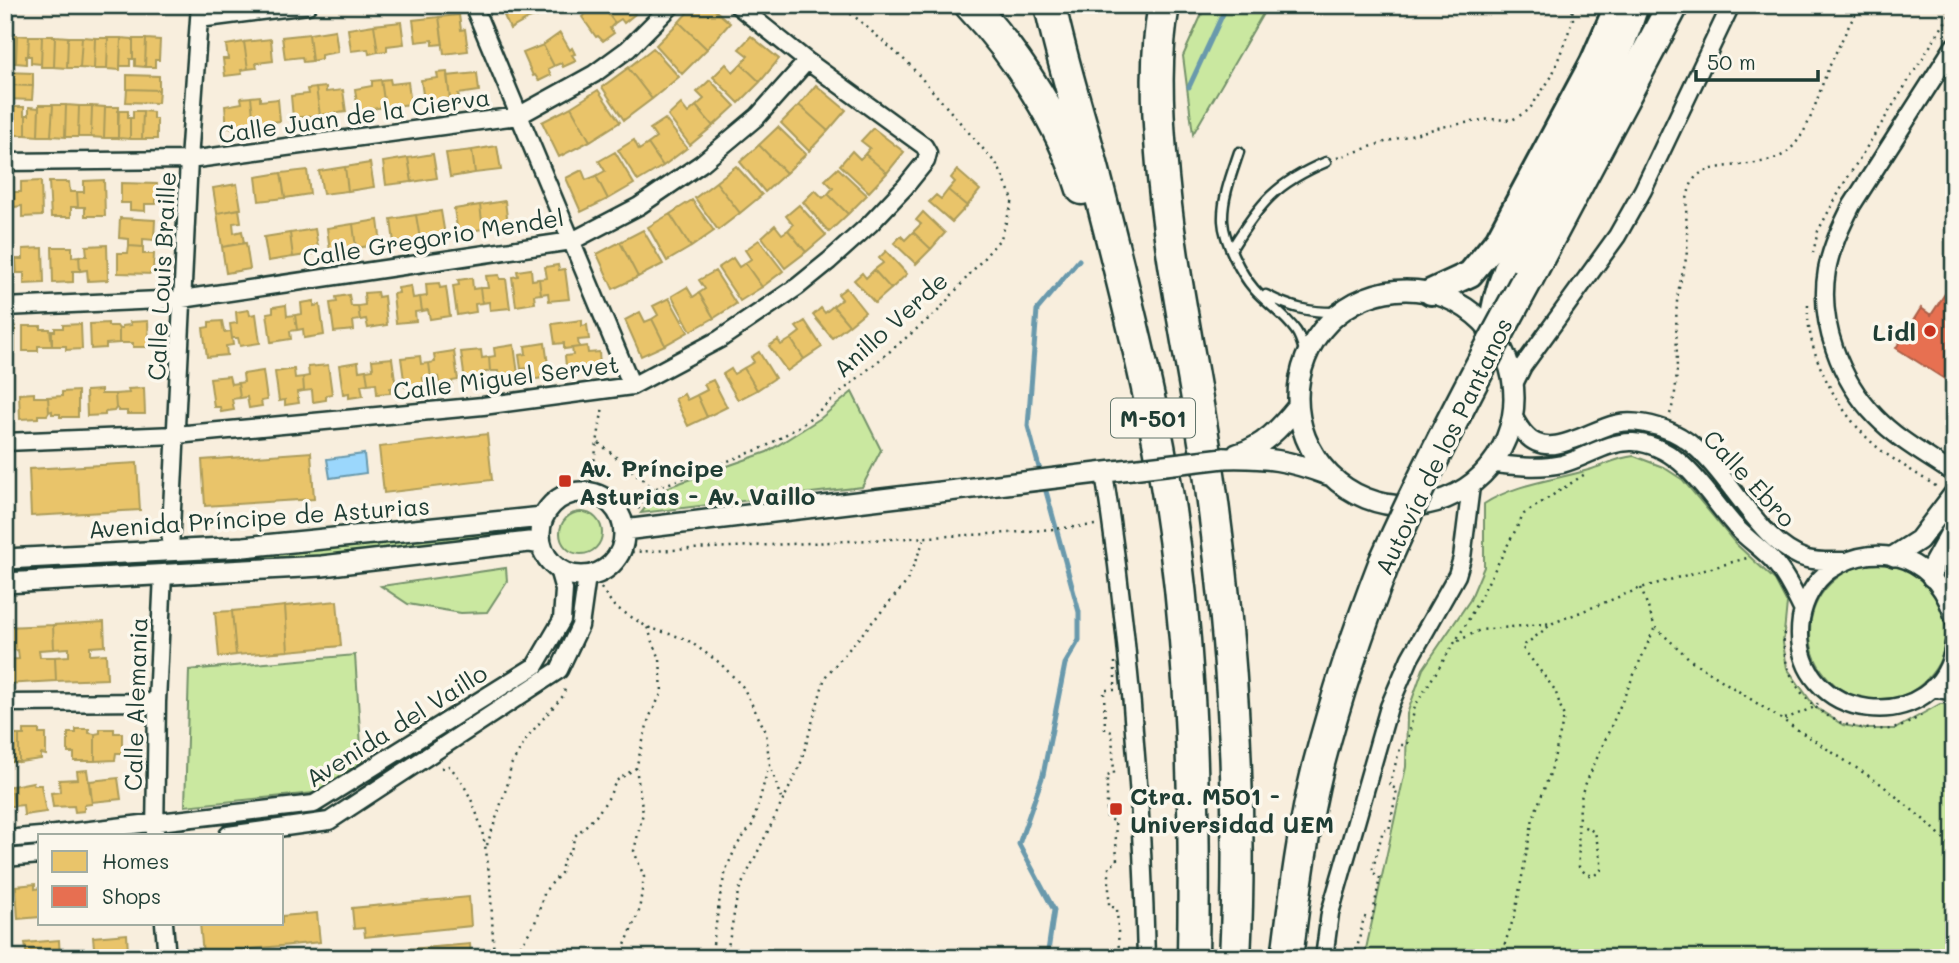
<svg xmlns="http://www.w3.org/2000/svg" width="1959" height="963" font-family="Mali,sans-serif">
  <rect width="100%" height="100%" fill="#f8eedd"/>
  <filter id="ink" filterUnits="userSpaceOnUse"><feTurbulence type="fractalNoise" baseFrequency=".0143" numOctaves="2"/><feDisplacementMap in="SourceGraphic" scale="14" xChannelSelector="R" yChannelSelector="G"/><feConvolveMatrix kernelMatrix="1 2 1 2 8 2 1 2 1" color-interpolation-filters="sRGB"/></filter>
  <g filter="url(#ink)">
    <path fill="#cae8a0" stroke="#74926a" stroke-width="2" d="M1206,5H1268L1193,134L1183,56Z
      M852,392L881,450L862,487L641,513L654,497L671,486L767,452L821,418Z
      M1634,456L1663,467L1683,480L1736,544L1775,580L1787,603L1783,643L1787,668L1815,707L1843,725L1865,729H1895L1940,704H1954V958H1364L1406,767L1407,714L1423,669L1470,600L1484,567V504C1516,483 1556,480 1592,469C1608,464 1616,458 1634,456Z
      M560 533a21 21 0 1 1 42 0a21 21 0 1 1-42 0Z
      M526,526V537L315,558L5,575V566Z
      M1810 632a68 68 0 1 1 136 0a68 68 0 1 1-136 0Z
      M506,568L507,581L487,612L461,613L408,604L381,586Z
      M355,655L362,762L314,793L185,806L189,670Z"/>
    <path fill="#9bd7fc" stroke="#6999ac" stroke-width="2" d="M364,454L366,473L330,478L327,459Z"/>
    <path fill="#e9c46a" stroke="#ac9c5a" stroke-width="2" d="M522,5L528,19L510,29L502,11L499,12L497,7Z
      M522,5H546L549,13L528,19Z
      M601,5H631L633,8L631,9L635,14L624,23L621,19L615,23Z
      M601,5L615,23L610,28L614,33L603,41L598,36L596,37L582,17L594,7L595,9Z
      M694,5H709L730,23L707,49L679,22Z
      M459,15L461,30L465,29L468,51L444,54L439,17Z
      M439,17L443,44L433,45V40L416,42L413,20Z
      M401,22L404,44L387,46V51L378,52L374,25Z
      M679,22L707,49L682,74L656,45Z
      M374,25L378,52L369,54L368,49L351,51L348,29Z
      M335,30L338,52L321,55V59L312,61L309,34Z
      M560,33L570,50L572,48L575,54L572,55L576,61L563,67L561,63L554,66L543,45Z
      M309,34L312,61L303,62L302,57L285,59L282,37Z
      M5,35H17L16,63H5Z
      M17,35L29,36L28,56H26V64L16,63Z
      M29,36H42L41,64L31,63V56H28Z
      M42,36H55L54,67H41Z
      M55,36L68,37L67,68L54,67Z
      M751,36L779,59L760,82L741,64L748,56L739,49Z
      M68,37H82L80,68H67Z
      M82,37L95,38L94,69L80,68Z
      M95,38H108L107,69H94Z
      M108,38H121L120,70L107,69Z
      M121,38L133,39V59H130V66H120Z
      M133,39H146L145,67L135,66V59H133Z
      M146,39L160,40L159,60H155V67H145Z
      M271,39L273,61L256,63L257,68L248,69L244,42Z
      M244,42L248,69L241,70L242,74L225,76L223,59H228L226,45Z
      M543,45L554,66L548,69L551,75L539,81L535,75L533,76L523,53Z
      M653,48L679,77L652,99L628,68Z
      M726,64L733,72L741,64L760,82L739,103L713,77Z
      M628,68L652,99L624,120L602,87Z
      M5,72L33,73V86L5,85Z
      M447,72L450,99L424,102L421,80L438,78L437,73Z
      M477,73L479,91L458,94L459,98L450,99L447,76Z
      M127,75L159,76V90L127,89Z
      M390,79L391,84L408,82L411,104L385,107L381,80Z
      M381,80L385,107L358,111L355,89L372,86V81Z
      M710,80L735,106L713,126L696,106L704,99L697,92Z
      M5,85L33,86L32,100L5,99Z
      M816,85L846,110L828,131L799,105Z
      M326,87V92L343,90L346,112L320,115L316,88Z
      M316,88L320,115L293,118L291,96L308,94L307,89Z
      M127,89L159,90L158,103L126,102Z
      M598,90L620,122L590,141L571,107Z
      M260,96V101L278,99L280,121L254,124L251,97Z
      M251,97L254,124L227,128L225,106L242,103L241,98Z
      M681,104L688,113L696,106L713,126L690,145L668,116Z
      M39,105H53L51,136H38Z
      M53,105H66L65,137L51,136Z
      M66,105L79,106L78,137H65Z
      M799,105L828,131L809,151L781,123Z
      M79,106H92L91,137H78Z
      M92,106L105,107L104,138L91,137Z
      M5,107H14L13,135H5Z
      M14,107H24V115H26V135H13Z
      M29,107L39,108L38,136L26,135V115H29Z
      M105,107H119L118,138H104Z
      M571,107L590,141L559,157L542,122Z
      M118,111H128V118H130V139L118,138Z
      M133,111H143L142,139H130V118H133Z
      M143,111L153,112V119H157V139H142Z
      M665,119L687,148L663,166L648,144L656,138L650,129Z
      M778,127L806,154L786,173L759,145Z
      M873,128L904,152L887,173L865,154L870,148L861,141Z
      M634,140L639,150L648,144L663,166L638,181L618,150Z
      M759,145L786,173L765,192L740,162Z
      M497,146L501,170L475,173L472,150Z
      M472,150L475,173L450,177L446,153Z
      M852,151L860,159L865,154L887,173L869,192L840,165Z
      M615,152L634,184L608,199L596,176L605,171L599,161Z
      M433,154L437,178L412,182L408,158Z
      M408,158L412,182L386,185L383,162Z
      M370,163L374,187L348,191L345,167Z
      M736,166L762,195L740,213L716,182Z
      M345,167L348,191L323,194L319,171Z
      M838,168L867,195L848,214L828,194L833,188L825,180Z
      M307,170L310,194L285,198L281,173Z
      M582,170L586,180L596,176L608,199L581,212L566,178Z
      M957,170L980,190L967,206L948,190L955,182L951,178Z
      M281,173L285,198L259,201L256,177Z
      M104,180L105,216H85V207H78L77,192H84V181Z
      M41,181L42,216L22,217V206L14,207V192H21V182Z
      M49,182H69L70,192H77L78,207H71V217H51Z
      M716,182L740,213L718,230L695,198Z
      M5,183L7,192H14V207H7V218H5Z
      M121,183L157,184L156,204H145V211L130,210V203H121Z
      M237,184L241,209L217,213L213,188Z
      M815,190L823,198L828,194L848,214L829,232L803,202Z
      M948,190L967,206L952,222L929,202L936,195L941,199Z
      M692,200L714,231L691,247L670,214Z
      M505,201L508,225L483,229L480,205Z
      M480,205L483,229L458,233L454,209Z
      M799,205L826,235L806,252L788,230L793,225L786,216Z
      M239,209L241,222L233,223L234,233L242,231L244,243L222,247L217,213Z
      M441,211L445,235L420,239L416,215Z
      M923,212L945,233L931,249L913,232L921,224L916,220Z
      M670,214L691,247L667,261L648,227Z
      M416,215L420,239L394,243L391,219Z
      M120,218L155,220L154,240L143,239V247L129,246V239L119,238Z
      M378,220L381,244L356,248L353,224Z
      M353,224L356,248L330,251L327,228Z
      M775,225L782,234L788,230L806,252L785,268L762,237Z
      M315,229L319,253L293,257L290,233Z
      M643,230L663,264L638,277L620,242Z
      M913,232L931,249L916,264L894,243L901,236L905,240Z
      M290,233L293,257L268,261L264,237Z
      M759,240L783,271L762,287L745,263L751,259L745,250Z
      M620,242L638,277L613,289L597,254Z
      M246,243L250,269L226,273L222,247Z
      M107,245L108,280L88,281L87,270L80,271L79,256H87L86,246Z
      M129,246L143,247V254H154L153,274L118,273V253H128Z
      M52,247H72V257L79,256L80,271H73V282L53,283Z
      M43,248L44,283L24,284V273H17L16,259H23V249Z
      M9,249V259H16L17,273L9,274V284L5,285V250Z
      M886,251L907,274L891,289L874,270L883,263L879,258Z
      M733,258L739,267L745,263L762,287L740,301L718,268Z
      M558,265L559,270L565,269L569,299L549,301L548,293L541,294L539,279L547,278L545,267Z
      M531,269L532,280L539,279L541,294L534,295L535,303L516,306L512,277L518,276L517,271Z
      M874,270L891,289L875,303L854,280L862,273L866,278Z
      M715,271L736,304L714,318L699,293L705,289L699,280Z
      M499,275L500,279H506L510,308L490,310L489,302L482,303L480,288H488L486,276Z
      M472,278L473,289L480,288L482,303L475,304L476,312L457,315L453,286L459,285L458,280Z
      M439,283L440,288L446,287L450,316L430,319L428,310L422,311L420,297L427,296L426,284Z
      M411,286L413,298L420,297L422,311L415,312L416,321L396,323L393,294L399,293L398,288Z
      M687,287L693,297L699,293L714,318L691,331L672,296Z
      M846,288L865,312L849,325L833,306L842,299L838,294Z
      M377,292L378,297L384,296L387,325L368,328L366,319L360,320L358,306L365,305L364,293Z
      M349,295L351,306H358L360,320L353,321L354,330L334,332L330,303L337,302L336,297Z
      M669,298L688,332L665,345L652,319L658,315L653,306Z
      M314,301V306L320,305L324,335L304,338L303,329L297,330L295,315L302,314L301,303Z
      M286,305L287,316L295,315L297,330L290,331L291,339L271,342L267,313L273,312V307Z
      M833,306L849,325L832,338L813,315L821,308L825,313Z
      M249,310L250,315L256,314L260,343L240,346L238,338H232L230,324L237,323L236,312Z
      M640,312L645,322L652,319L665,345L641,356L625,320Z
      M582,320V326L587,325L589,339L578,340L579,347L572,348L564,349V343L555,344L552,324Z
      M148,321L149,347H133V343H119V329L122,328V326L131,325L130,322Z
      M222,321L224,332L231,331L233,345L226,346L227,355L207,357L203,328L209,327V322Z
      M805,321L822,347L804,359L791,339L800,332L796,327Z
      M108,323V326H117L119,329V343L106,344V348L91,349L90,324Z
      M81,324L82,349L66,350V346H52V331H55V328H63V325Z
      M23,326H41V329H50L52,346H38V351H23Z
      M5,327H15V352L5,353Z
      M791,339L804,359L787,371L769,346L778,340L781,345Z
      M545,343L549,372L542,373L543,378L530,380L528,368L521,369L519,355L526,354L525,346Z
      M514,345L518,374L512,375V380L499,382L498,371H490L489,357L495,356L494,348Z
      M587,346L588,353L599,352L600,365L595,366L596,372L567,376L565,356L573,355L572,348Z
      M481,350L482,358L489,357L490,371L483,373L485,383L471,385V381H465L461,352Z
      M454,351L458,380L452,381V386L440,388L438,377L431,378L429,363L435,362L434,354Z
      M759,352L775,378L757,390L744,368L754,362L751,357Z
      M420,356L421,364L429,363L431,378H423L425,390L411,391V387H405L401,358Z
      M392,358L396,387L390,388V393L377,394L376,383L368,384L366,370L373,369L372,360Z
      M358,362L359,371L366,370L368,384L361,385L363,396L349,398V393L343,394L339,365Z
      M328,365L332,394L326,395V400L313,402L312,390L304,391L303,377L309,376L308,367Z
      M744,368L757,390L738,400L723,374L731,369L734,374Z
      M294,369L295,378L303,377L304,391L297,392L299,403L285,405V400L279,401L275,372Z
      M263,371L267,400L261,401L262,406L249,408L247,397L240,398L238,383L244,382L243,374Z
      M229,376L231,384L238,383L240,398L232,399L234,410L221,412L220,407H214L210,378Z
      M713,380L727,407L707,417L697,395L707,390L704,384Z
      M144,388L145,414H127V411H118V409L116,408L115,394L129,393L128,389Z
      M101,390V394H115L116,408L114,411L105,412V415L87,416L86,391Z
      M78,391V417H60V414H52V411L49,412L48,397L62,396V392Z
      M34,393V397H48L49,412L47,415H38V418L20,419L19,394Z
      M5,394H10L11,419H5Z
      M684,394L687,400L697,395L707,417L688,426L675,399Z
      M487,434L492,480L384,493L379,447Z
      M311,452L314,499L205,506L202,460Z
      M137,463L140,510L31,516L29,469Z
      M337,601L341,646L288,651L285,606Z
      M285,606L288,651L236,655L232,611Z
      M232,611L236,655L219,657L215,612Z
      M104,622L105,646L90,647V655L106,654L107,679L56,681L55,657L69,656V648L54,649L53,625Z
      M53,625L54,649L39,650L40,657H55L56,681L5,684V660L19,659L18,650L5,651V627Z
      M76,729H89V733L95,734V761H74V753H68V733H76Z
      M100,729H114V733H122V753H116L115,760L95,761V734L100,733Z
      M5,730H14V735H19V762H5Z
      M24,730H39V734H46V755L41,754V759L19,762V735H24Z
      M87,770L92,804L84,805V811L75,812L74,806L53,807L51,793L60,792L59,780L78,779L77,771Z
      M118,778L121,799L92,802L90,781Z
      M33,782L34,785H41L46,812L24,815L23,805L14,806L12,786Z
      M12,786L14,806H6L5,816V787Z
      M35,884V889L40,888V917L18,919L16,886Z
      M469,897L471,926L365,937L364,928L354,929L352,908Z
      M317,913L320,942L203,954L200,924L282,923V916Z
      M127,934L128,953H124V958H95L93,937Z
      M59,940L60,958H27L25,943Z
      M470,944L471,958H387L386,951Z"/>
    <path fill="#e76f51" stroke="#ab6048" stroke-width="2" d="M1954,280V385L1896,348L1921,308L1931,315Z"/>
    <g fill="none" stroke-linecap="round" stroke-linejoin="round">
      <path stroke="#6999ac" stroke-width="5" d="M1189,87L1227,5
        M1041,475L1028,426L1037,310L1079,260
        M1044,484L1079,612V640L1065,664L1043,775L1019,844L1054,910L1047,958"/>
      <defs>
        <path id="service" d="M1239,152C1232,173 1222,198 1223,221C1224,241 1241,274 1254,289C1267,304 1285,315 1296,331C1301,338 1303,348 1306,357
          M1232,248C1260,203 1276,183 1326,162
          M1266,295C1291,308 1311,313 1340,312"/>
        <path id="minor" d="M473,5L632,386
          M199,19L308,5
          M1954,46L1852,205C1842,225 1831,247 1827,270C1818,322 1840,380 1876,417C1898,440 1928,456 1954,474
          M5,162L189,160L518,116L594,74L628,49L672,5
          M5,307L182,299L572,241L639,206L702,163L758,116L807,61
          M1515,382L1523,366L1617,236L1643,190L1731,5
          M1514,417C1517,423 1521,430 1526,435C1549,461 1589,430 1615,424C1632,419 1656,425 1672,432C1725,456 1753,543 1807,559C1819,562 1832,561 1844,561
          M5,442L176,435L483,406L632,386L720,339L797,287L829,261L870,224L905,187L926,161L928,153L924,146L807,61L737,5
          M1493,464C1515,466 1539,469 1562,464C1586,458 1607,441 1633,442C1682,445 1706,494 1736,527C1748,540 1764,550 1775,563C1787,577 1794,593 1802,609
          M1104,473C1129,634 1142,795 1146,958
          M170,550L189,160L200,5
          M1954,620C1940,561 1882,536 1830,570C1814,581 1804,601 1801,619C1786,728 1945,739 1954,643
          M1932,688L1954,692
          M5,703L157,702
          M155,834L157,702L163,574
          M47,835L314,804L535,666L562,620L564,590L558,569
          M228,835L329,821L559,670L580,626L587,576
          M5,839L40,836
          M5,858L40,855
          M164,923L167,958
          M1324,958L1330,913L1389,707L1410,658L1457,575L1462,558L1471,486"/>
        <path id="tertiary" d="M1298 398a108 108 0 1 1 216 0a108 108 0 1 1-216 0Z
          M1237,454C1263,447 1281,427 1298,406
          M1224,458C1266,457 1289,460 1328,475
          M540 534a42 42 0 1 1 84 0a42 42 0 1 1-84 0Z
          M624,530L1131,469
          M1894,556L1919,540L1954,494
          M5,559L244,547L543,517
          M1932,577L1933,565L1954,527
          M5,583L322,566L529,542L540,544"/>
        <path id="primary" d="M1431,292L1470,274L1498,240L1593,62L1613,16L1614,5
          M1491,330C1496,278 1519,242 1543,197C1577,135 1615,73 1636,5"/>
        <path id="motorway" d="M970,5C1017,54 1062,125 1082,189
          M1050,5C1060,53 1075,101 1088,148C1112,239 1135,329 1154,421C1191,597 1196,779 1193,958
          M1164,5C1155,54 1157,104 1161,153C1169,266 1196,376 1211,488C1232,643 1243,801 1235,958
          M1528,278L1673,5
          M1287,958C1295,893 1303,827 1319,763C1337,694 1359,628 1385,561"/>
      </defs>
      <use href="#service" stroke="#1f3d34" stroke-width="13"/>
      <use href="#minor" stroke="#1f3d34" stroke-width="21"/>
      <use href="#tertiary" stroke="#1f3d34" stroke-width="24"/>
      <use href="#primary" stroke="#1f3d34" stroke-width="30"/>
      <use href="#motorway" stroke="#1f3d34" stroke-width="35"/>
      <path stroke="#1f3d34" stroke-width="2.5" stroke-dasharray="2 5" stroke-linecap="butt" d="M1337,158L1388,141L1441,127L1490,119L1512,120L1529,110L1552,76L1573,20L1572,5
        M1813,253L1818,231L1843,185L1954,8
        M1808,305C1805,356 1843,421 1882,451C1900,464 1919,475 1937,487
        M1670,414C1682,378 1674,338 1677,302C1678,284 1686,267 1687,250C1689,227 1681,203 1693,181C1704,159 1764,171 1787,152C1810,133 1816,99 1827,72C1837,49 1848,27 1860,5
        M599,443L654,489
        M565,481V483
        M591,481L603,406
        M638,509L654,489L765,447L803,424L938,311L1001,238L1013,200L998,166L909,64L853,15L826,5
        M634,545L632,552L1009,533L1096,525
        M601,588L614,606L647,627L686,639L720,663L743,687L766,732L769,761L782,802
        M1641,588L1655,627L1692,661L1881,784L1930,825L1954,849
        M1784,633C1779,685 1824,729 1874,729C1881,729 1890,730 1896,728C1906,726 1916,718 1925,713
        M1458,641L1480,630L1553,623
        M1785,719L1815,707L1819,702
        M441,768L449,766C494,814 490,896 494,958
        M1578,824L1595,832L1601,861V870L1595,875H1587L1579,867L1578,824L1582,792L1655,627
        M487,845L508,783L511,765L529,735L563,696L566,685
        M513,958L535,923L545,891L561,873L563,860L571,850L575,836L596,816L609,797L616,781L636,768
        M625,958L623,950L639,911L644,877L634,851L643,813L636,768L649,718L662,692L660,659L647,627
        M711,958L721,890L727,867L737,845L753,824L769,765
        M726,958L738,892L800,766L825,677L906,583L925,538
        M1355,958L1364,917L1372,919L1380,877L1372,872L1383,830H1389L1397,789L1389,786L1401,745H1407L1415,706L1465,626L1524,514L1585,474
        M1500,958L1515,914L1533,818L1551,771L1564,717L1555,690L1522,647L1553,623L1641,588L1747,558"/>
      <use href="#service" stroke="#fbf7ec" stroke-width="8"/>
      <use href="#minor" stroke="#fbf7ec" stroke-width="16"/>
      <use href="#tertiary" stroke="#fbf7ec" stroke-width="19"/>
      <use href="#primary" stroke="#fbf7ec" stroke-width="24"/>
      <use href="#motorway" stroke="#fbf7ec" stroke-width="30"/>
      <defs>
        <path id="tertiary-bridge" d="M1131,469L1224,458"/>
        <path id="motorway-bridge" d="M1385,561C1428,464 1477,371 1528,278"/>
      </defs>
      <use href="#tertiary-bridge" stroke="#1f3d34" stroke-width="24" stroke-linecap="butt"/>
      <use href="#motorway-bridge" stroke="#1f3d34" stroke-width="35" stroke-linecap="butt"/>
      <path stroke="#1f3d34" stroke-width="2.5" stroke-dasharray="2 5" stroke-linecap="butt" d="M1115,662V690H1104L1105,730L1112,732L1114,774L1107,776V819L1115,821L1117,862L1109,866V906L1117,908L1119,952L1261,958"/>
      <use href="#tertiary-bridge" stroke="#fbf7ec" stroke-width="19"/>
      <use href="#motorway-bridge" stroke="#fbf7ec" stroke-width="30"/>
    </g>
  </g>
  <g fill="#c8321e" stroke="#fbf7ec" stroke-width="2.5">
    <circle cx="1930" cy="331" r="7"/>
    <rect x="558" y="474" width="14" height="14" rx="3.5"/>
    <rect x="1109" y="802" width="14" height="14" rx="3.5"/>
  </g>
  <g text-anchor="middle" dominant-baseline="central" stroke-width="7" stroke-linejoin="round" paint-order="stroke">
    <rect fill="#fbf7ec" stroke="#61756b" stroke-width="2" x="1111" y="398.5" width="84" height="39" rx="5"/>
    <g font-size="23" font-weight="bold" fill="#1f3d34">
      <text x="1153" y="418">M-501</text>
    </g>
    <g font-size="24" fill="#1f3d34" stroke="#fbf7ec">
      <text transform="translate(354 115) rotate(-8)">Calle Juan de la Cierva</text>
      <text transform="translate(433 237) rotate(-9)">Calle Gregorio Mendel</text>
      <text transform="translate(161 276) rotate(-87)">Calle Louis Braille</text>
      <text transform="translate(890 324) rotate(-42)">Anillo Verde</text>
      <text transform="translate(506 377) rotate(-7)">Calle Miguel Servet</text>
      <text transform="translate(1443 446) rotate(-64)">Autovía de los Pantanos</text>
      <text transform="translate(1750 478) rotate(47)">Calle Ebro</text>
      <text transform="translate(259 517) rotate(-4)">Avenida Príncipe de Asturias</text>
      <text transform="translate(135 704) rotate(-88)">Calle Alemania</text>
      <text transform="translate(396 725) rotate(-32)">Avenida del Vaillo</text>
    </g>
    <g font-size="24" font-weight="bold" fill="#1f3d34" stroke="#fbf7ec" text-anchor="start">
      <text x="1916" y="331" text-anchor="end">Lidl</text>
      <text x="579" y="467">Av. Príncipe<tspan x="579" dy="28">Asturias - Av. Vaillo</tspan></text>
      <text x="1130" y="795">Ctra. M501 -<tspan x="1130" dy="28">Universidad UEM</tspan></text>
    </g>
  </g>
  <rect width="1959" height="963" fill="none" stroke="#fbf7ec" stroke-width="28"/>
  <rect x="14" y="14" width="1931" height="935" fill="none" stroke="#1f3d34" stroke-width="2.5" filter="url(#ink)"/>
  <rect x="38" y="834" width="245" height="91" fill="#fbf7ec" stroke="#a3ada2" stroke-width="2"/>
  <rect x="52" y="851" width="35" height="21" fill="#e9c46a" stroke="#a3ada2" stroke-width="2"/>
  <text x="102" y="869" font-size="21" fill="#1f3d34">Homes</text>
  <rect x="52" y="886" width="35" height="21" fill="#e76f51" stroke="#a3ada2" stroke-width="2"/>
  <text x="102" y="904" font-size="21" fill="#1f3d34">Shops</text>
  <path d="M1696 70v10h122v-10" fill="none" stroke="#1f3d34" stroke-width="3.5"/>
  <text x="1707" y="70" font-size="21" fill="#1f3d34" stroke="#fbf7ec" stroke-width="5" paint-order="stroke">50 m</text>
</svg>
